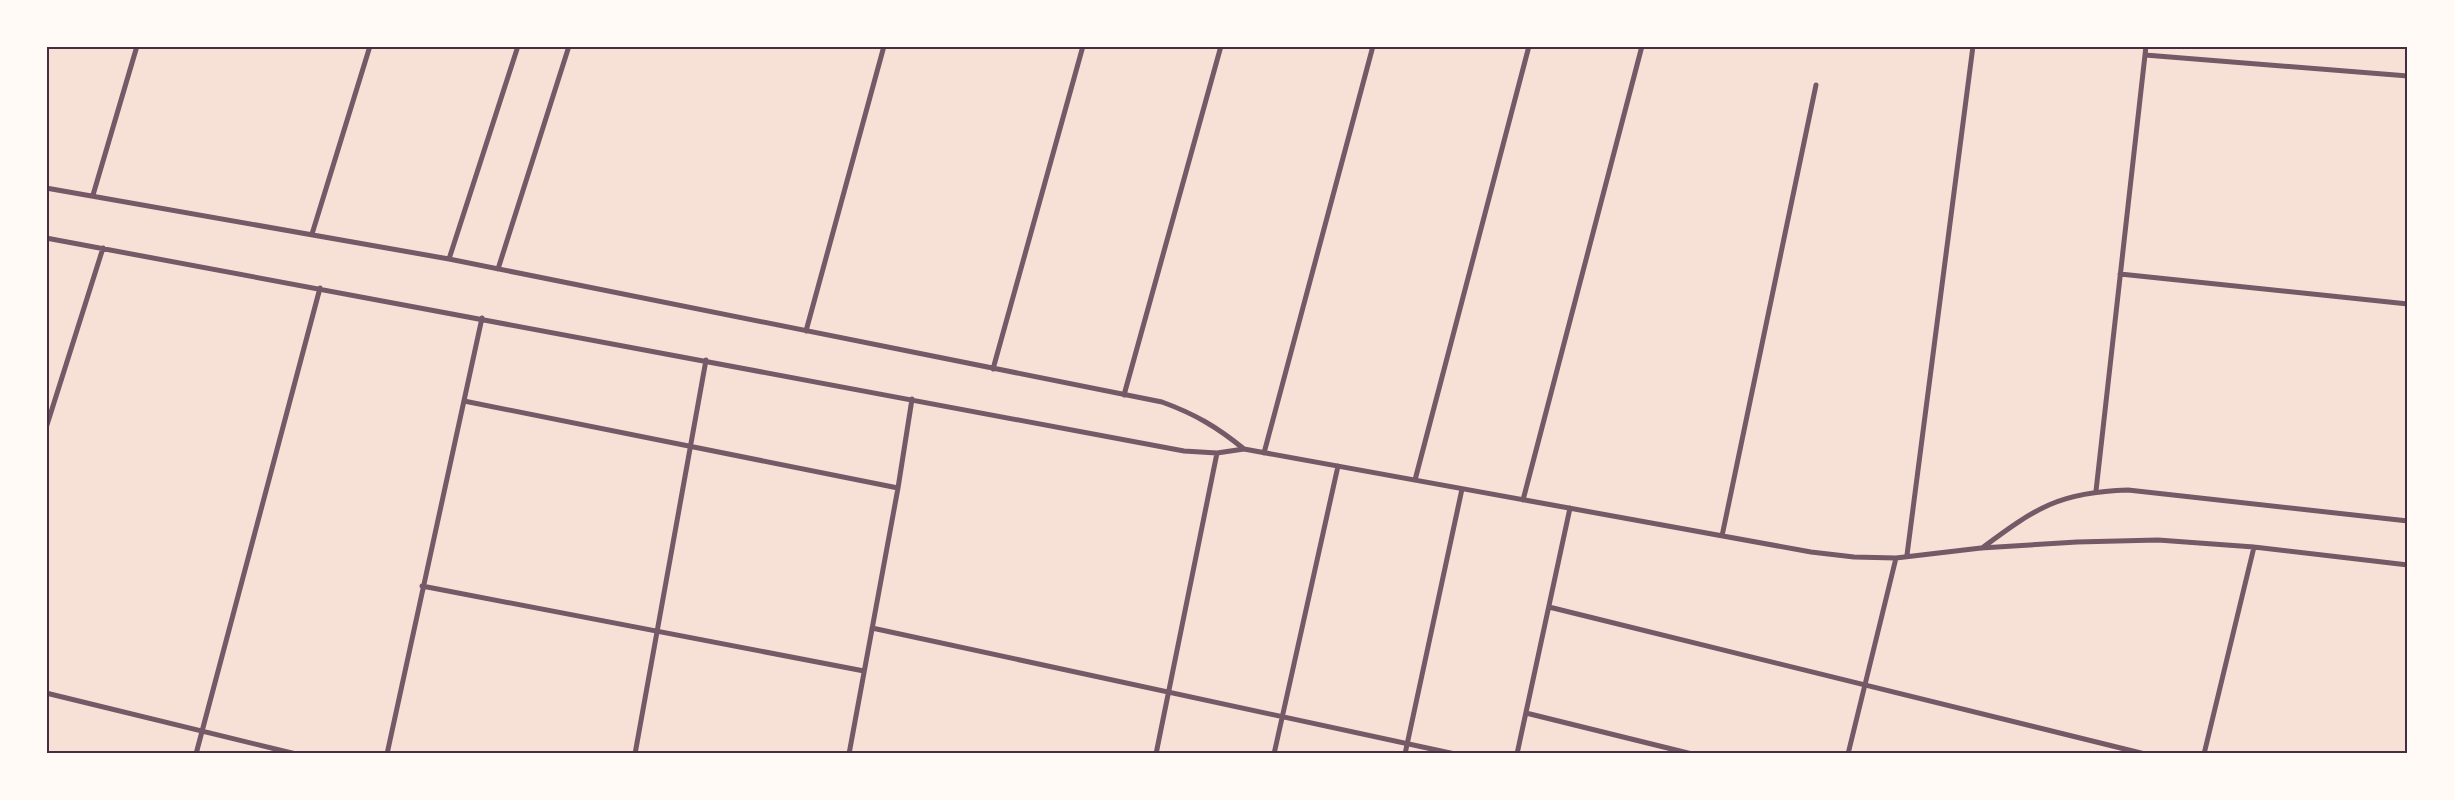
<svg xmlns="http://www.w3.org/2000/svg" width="2454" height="800" font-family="'Asap Condensed',sans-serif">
  <rect width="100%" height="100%" fill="#f7e1d7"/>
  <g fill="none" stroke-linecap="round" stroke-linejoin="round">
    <path stroke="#755966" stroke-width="5" d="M2145,55L2408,76
      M46,188L449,259L1162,402C1195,414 1217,427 1244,449
      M93,195L137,46
      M312,234L370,46
      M46,238L1184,451L1217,453L1244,449L1811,552L1854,557L1896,558L1981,548L2077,542L2158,540L2254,547L2408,565
      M449,259L518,46
      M498,269L569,46
      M2120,274L2408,304
      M806,331L884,46
      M993,369L1083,46
      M1124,395L1221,46
      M464,401L898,488
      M46,428L103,248
      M1264,453L1373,46
      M1415,480L1529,46
      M2096,491L2146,46
      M1523,500L1642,46
      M1722,536L1816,85
      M1982,548C2036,508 2059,492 2128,490L2408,521
      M1907,555L1973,46
      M422,586L864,671
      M1549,607L2145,754
      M872,628L1455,754
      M46,693L296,754
      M1526,713L1692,754
      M196,754L320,288
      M387,754L482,318
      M635,754L706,360
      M849,754L898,488L912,399
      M1156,754L1217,453
      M1274,754L1338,466
      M1405,754L1462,489
      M1517,754L1570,508
      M1848,754L1896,558
      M2204,754L2254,547"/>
  </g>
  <rect width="2454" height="800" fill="none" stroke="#fffaf5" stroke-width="95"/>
  <rect x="48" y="48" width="2358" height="704" fill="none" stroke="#4a2c40" stroke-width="2"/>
</svg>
